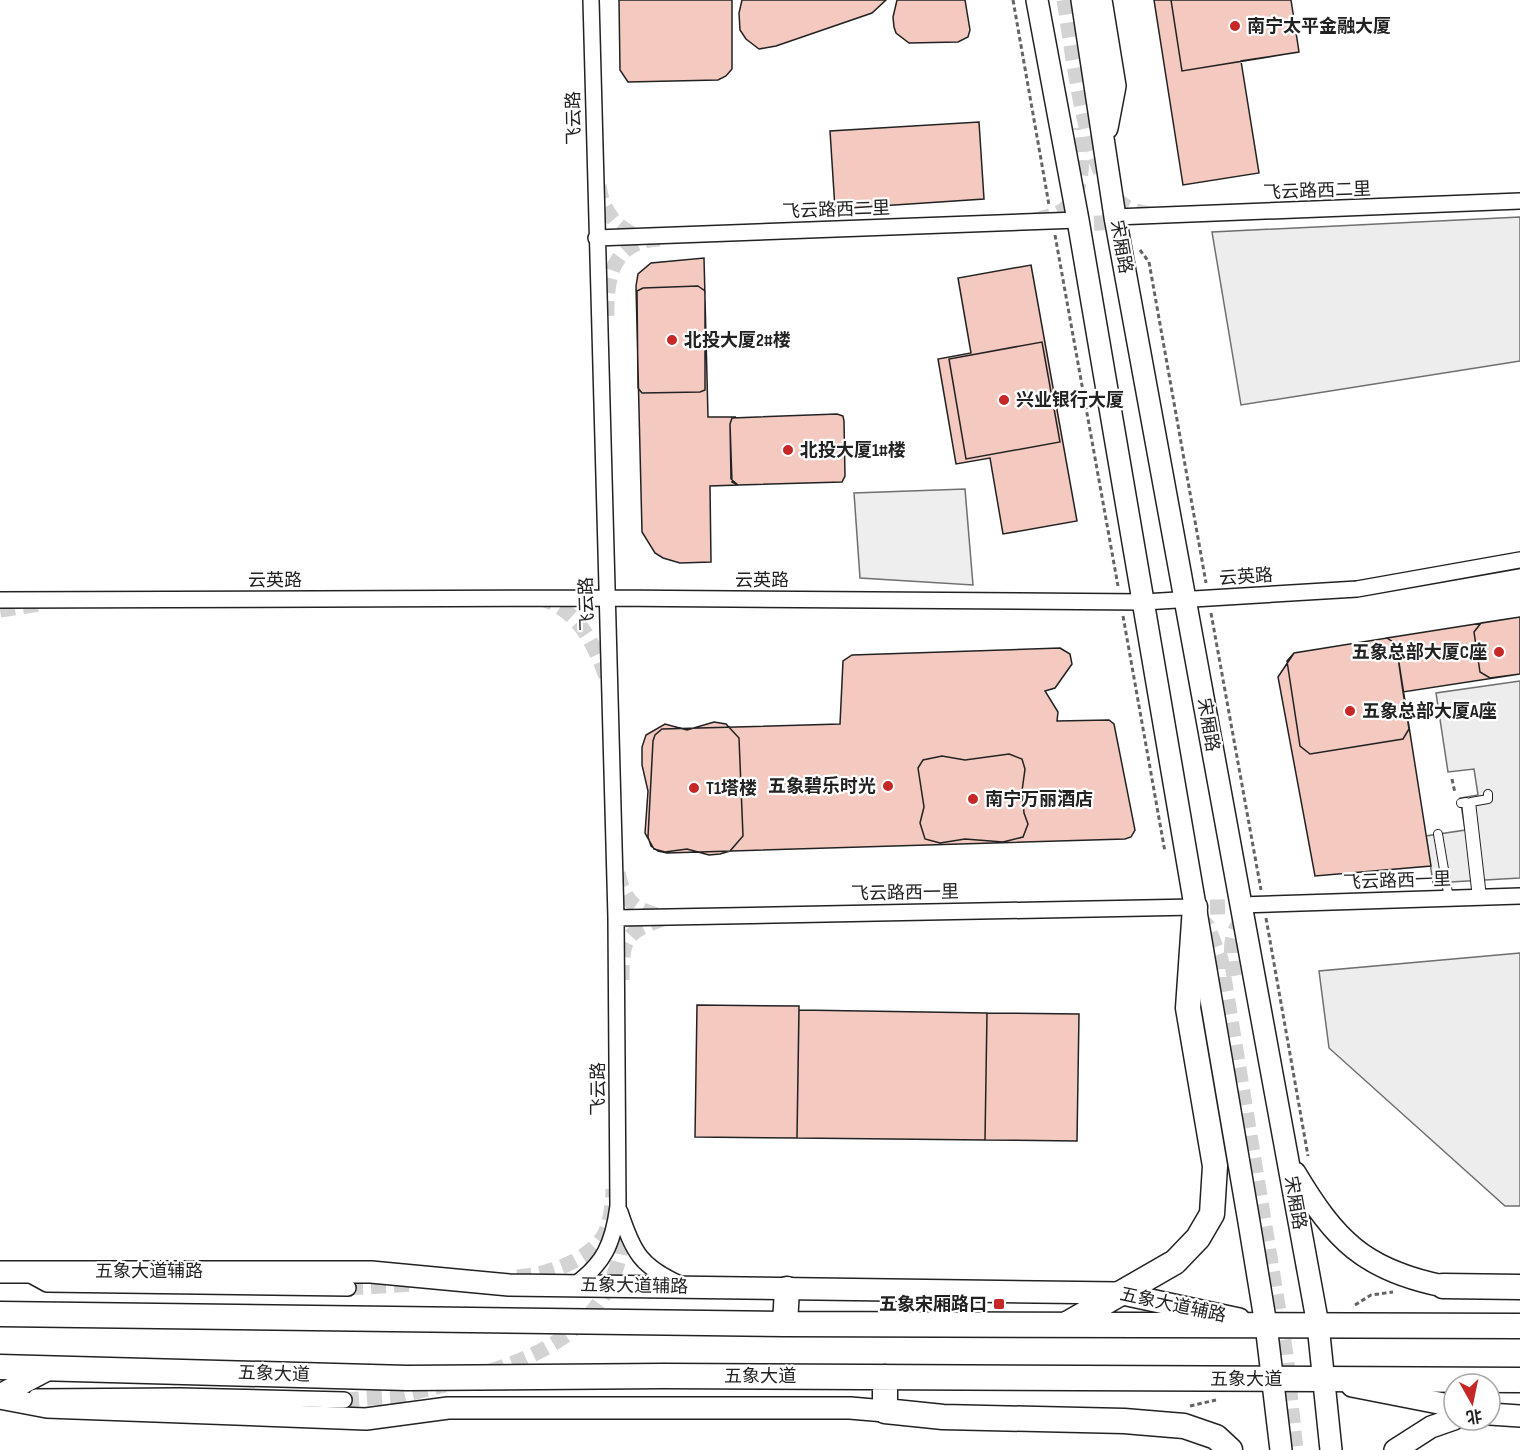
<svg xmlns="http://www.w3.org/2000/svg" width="1520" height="1450" font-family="'Sofia Sans Condensed','Noto Sans SC',sans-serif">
  <rect width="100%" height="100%" fill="#fff"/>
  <path fill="#eee" stroke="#6f6f6f" stroke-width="1.5" d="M965,489L973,585L860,578L854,493Z"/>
  <path fill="#ededed" stroke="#6f6f6f" stroke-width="1.5" d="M1520,217V361L1241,405L1212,232Z
    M1520,681V878L1433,883L1426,836L1465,830L1460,798L1478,795L1474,769L1448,772L1436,693Z
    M1520,953V1206H1505L1329,1048L1319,971Z"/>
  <path fill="#f3c9c0" stroke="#222" stroke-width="1.5" d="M619,0H732V69L726,76L718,80L628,82L620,70Z
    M742,0H886L872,13L776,46L759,49L746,39L740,30L739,13Z
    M897,0H965L970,30L968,37L958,42L909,43L896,33L894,27L893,17Z
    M1154,0H1291L1299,52L1241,61L1259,173L1183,185Z
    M1171,0H1291L1299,52L1182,71Z
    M979,122L984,199L835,209L830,131Z
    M704,258L708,417H736L732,418L730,424L731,479L738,485L710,486L711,562L680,563L663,558L655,553L642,532L636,286L638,274L651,263Z
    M1031,265L1077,521L1003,534L990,458L956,464L938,359L971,353L958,278Z
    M698,286L705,291V390L700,392L642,393L638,388L637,291L643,288Z
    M1042,342L1060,442L966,459L949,359Z
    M837,414L843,416L844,421L845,476L842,482L738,485L732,482L730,424L732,418Z
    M1520,617V674L1403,692L1396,644L1387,638Z
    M1520,617V674L1490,678L1480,672L1474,632L1481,623Z
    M1387,638L1396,644L1431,866L1315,876L1278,677L1294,653Z
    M1387,638L1396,644L1403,692L1409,729L1403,739L1310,754L1300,746L1287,661L1294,653Z
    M1060,648L1070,654L1072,664L1055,688L1045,691L1058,712L1057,721L1109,720L1114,724L1135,830L1131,837L1125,839L667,853L658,851L651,846L648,837L653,741L655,735L662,729L840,724L843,661L852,655Z
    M714,722L726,724L739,738L743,836L730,851L720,854L709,855L687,849L665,852L654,849L645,833L648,791L642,765V747L646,735L665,724L687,730Z
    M1009,754L1022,759L1025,769L1022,791L1024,813L1028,824L1023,837L1003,842L965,839L940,843L925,839L920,823L924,807L918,768L923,760L942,756L965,760Z
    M697,1005L799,1006L797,1138L695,1137Z
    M799,1010L987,1013L985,1140L797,1138Z
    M987,1013L1079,1014L1077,1141L985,1140Z"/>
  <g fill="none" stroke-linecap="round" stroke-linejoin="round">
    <path stroke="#d3d3d3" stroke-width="15" stroke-dasharray="15 8" stroke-linecap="butt" d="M1064,0C1072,46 1085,180 1124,205C1131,210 1142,213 1150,214
      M599,185C602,211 617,230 641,237
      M1036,220C1044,217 1056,215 1063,210C1086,193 1083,151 1079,127
      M1071,224L1125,222
      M607,316C606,278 613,240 660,239
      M539,598C581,610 595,647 609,684
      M0,610L39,604
      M618,873C624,898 631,908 657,915
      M1187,908L1250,906
      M1196,916L1207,925L1221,959L1286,1354L1296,1450
      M1234,976C1230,955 1228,929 1247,915
      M622,980C622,939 625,932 663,919
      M517,1277C545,1275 588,1262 604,1235C610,1225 613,1201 613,1189
      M348,1288L415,1284
      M490,1371C565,1348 624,1306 623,1220
      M344,1400L398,1396L445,1385"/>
    <defs>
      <path id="lane" d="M1461,803L1466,802L1477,898
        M1438,834L1449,899
        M1482,897L1471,802L1488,799V794"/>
      <path id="street" d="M1115,217L1520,201
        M596,238L1078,220
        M0,600L606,598L1144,602L1357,589L1520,560
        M1240,905L1520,896
        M616,918L1195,907
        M620,1212C633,1252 641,1267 680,1284
        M27,1273L47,1284L348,1288
        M573,1286C604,1264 613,1244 618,1206L616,918L591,0
        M36,1397L180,1396L344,1400"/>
      <path id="secondary" d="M1037,0L1078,220L1249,1222L1266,1325L1281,1450
        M1082,0L1115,217L1318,1325L1331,1450
        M1101,0L1115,86L1107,128
        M1295,1173C1335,1240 1364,1270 1443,1286
        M0,1272H371L509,1285L1118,1293L1239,1319
        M1352,1386L1454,1406
        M0,1395L51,1368
        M0,1398L47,1407L366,1419L448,1408H850L885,1411
        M1490,1414L1520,1416
        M1395,1450L1431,1427L1454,1419"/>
      <path id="primary" d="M1443,1286L1520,1287
        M0,1314L785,1324L1520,1326
        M785,1324L787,1289
        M1067,1324L1175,1262L1198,1238L1212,1214L1215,1166L1188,1008L1195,907
        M0,1367L407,1378L663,1376L1520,1380
        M885,1377V1411L943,1417L1124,1421L1184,1426L1216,1437L1230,1450"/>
    </defs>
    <use href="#lane" stroke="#222" stroke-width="10"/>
    <use href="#street" stroke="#222" stroke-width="18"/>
    <use href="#secondary" stroke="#222" stroke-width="24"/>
    <use href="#primary" stroke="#222" stroke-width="27"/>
    <path stroke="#646464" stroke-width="3" stroke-dasharray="4.5 3" stroke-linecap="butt" d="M1013,0L1049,205
      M1055,235L1118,586
      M1140,250L1149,262L1206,583
      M1211,613L1261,890
      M1123,616L1165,852
      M1452,779L1455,793
      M1266,918L1308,1156
      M1355,1305L1371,1295L1393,1292
      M1190,1406L1216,1400"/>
    <use href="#lane" stroke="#fff" stroke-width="8"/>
    <use href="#street" stroke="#fff" stroke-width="15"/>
    <use href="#secondary" stroke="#fff" stroke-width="21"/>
    <use href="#primary" stroke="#fff" stroke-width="24"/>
  </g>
  <g fill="#c62828" stroke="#fff" stroke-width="2">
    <circle cx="1235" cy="26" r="6"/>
    <circle cx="672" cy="340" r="6"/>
    <circle cx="1004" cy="400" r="6"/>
    <circle cx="788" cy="450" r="6"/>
    <circle cx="1499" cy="652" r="6"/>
    <circle cx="1350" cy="711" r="6"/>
    <circle cx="888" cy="786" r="6"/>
    <circle cx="694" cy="788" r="6"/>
    <circle cx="973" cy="799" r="6"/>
    <rect x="993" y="1298" width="12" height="12" rx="3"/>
  </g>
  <g text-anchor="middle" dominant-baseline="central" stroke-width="4.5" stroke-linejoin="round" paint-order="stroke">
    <g font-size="18" font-weight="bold" fill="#222" stroke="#fff" text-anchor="start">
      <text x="1247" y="26">南宁太平金融大厦</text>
      <text x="684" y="340">北投大厦2#楼</text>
      <text x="1016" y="400">兴业银行大厦</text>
      <text x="800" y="450">北投大厦1#楼</text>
      <text x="1487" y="652" text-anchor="end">五象总部大厦C座</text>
      <text x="1362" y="711">五象总部大厦A座</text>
      <text x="876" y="786" text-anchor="end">五象碧乐时光</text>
      <text x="706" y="788">T1塔楼</text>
      <text x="985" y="799">南宁万丽酒店</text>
      <text x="987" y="1304" text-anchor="end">五象宋厢路口</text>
    </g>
    <g font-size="18" fill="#222" stroke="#fff">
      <text transform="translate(574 118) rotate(-91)">飞云路</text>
      <text transform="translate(1317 191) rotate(-2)">飞云路西二里</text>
      <text transform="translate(836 210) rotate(-2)">飞云路西二里</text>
      <text transform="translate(1121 247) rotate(80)">宋厢路</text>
      <text transform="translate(1246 577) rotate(-4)">云英路</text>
      <text x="275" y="580">云英路</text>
      <text x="762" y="580">云英路</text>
      <text transform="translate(587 604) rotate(-92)">飞云路</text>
      <text transform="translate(1208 725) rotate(80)">宋厢路</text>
      <text transform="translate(1397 881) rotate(-2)">飞云路西一里</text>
      <text transform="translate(905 893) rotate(-1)">飞云路西一里</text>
      <text transform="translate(598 1089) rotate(-90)">飞云路</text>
      <text transform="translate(1295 1203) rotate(80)">宋厢路</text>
      <text x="149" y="1271">五象大道辅路</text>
      <text transform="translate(634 1286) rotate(1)">五象大道辅路</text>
      <text transform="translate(1173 1305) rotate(12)">五象大道辅路</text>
      <text transform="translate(274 1374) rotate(2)">五象大道</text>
      <text x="760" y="1376">五象大道</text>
      <text x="1246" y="1379">五象大道</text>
    </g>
  </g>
  <g transform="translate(1472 1402) rotate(171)"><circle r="28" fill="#ffffff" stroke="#a7a7a7" stroke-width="1.5"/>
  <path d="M0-4.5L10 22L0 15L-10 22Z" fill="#c62828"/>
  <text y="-9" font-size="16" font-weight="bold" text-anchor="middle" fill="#222222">北</text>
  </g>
</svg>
